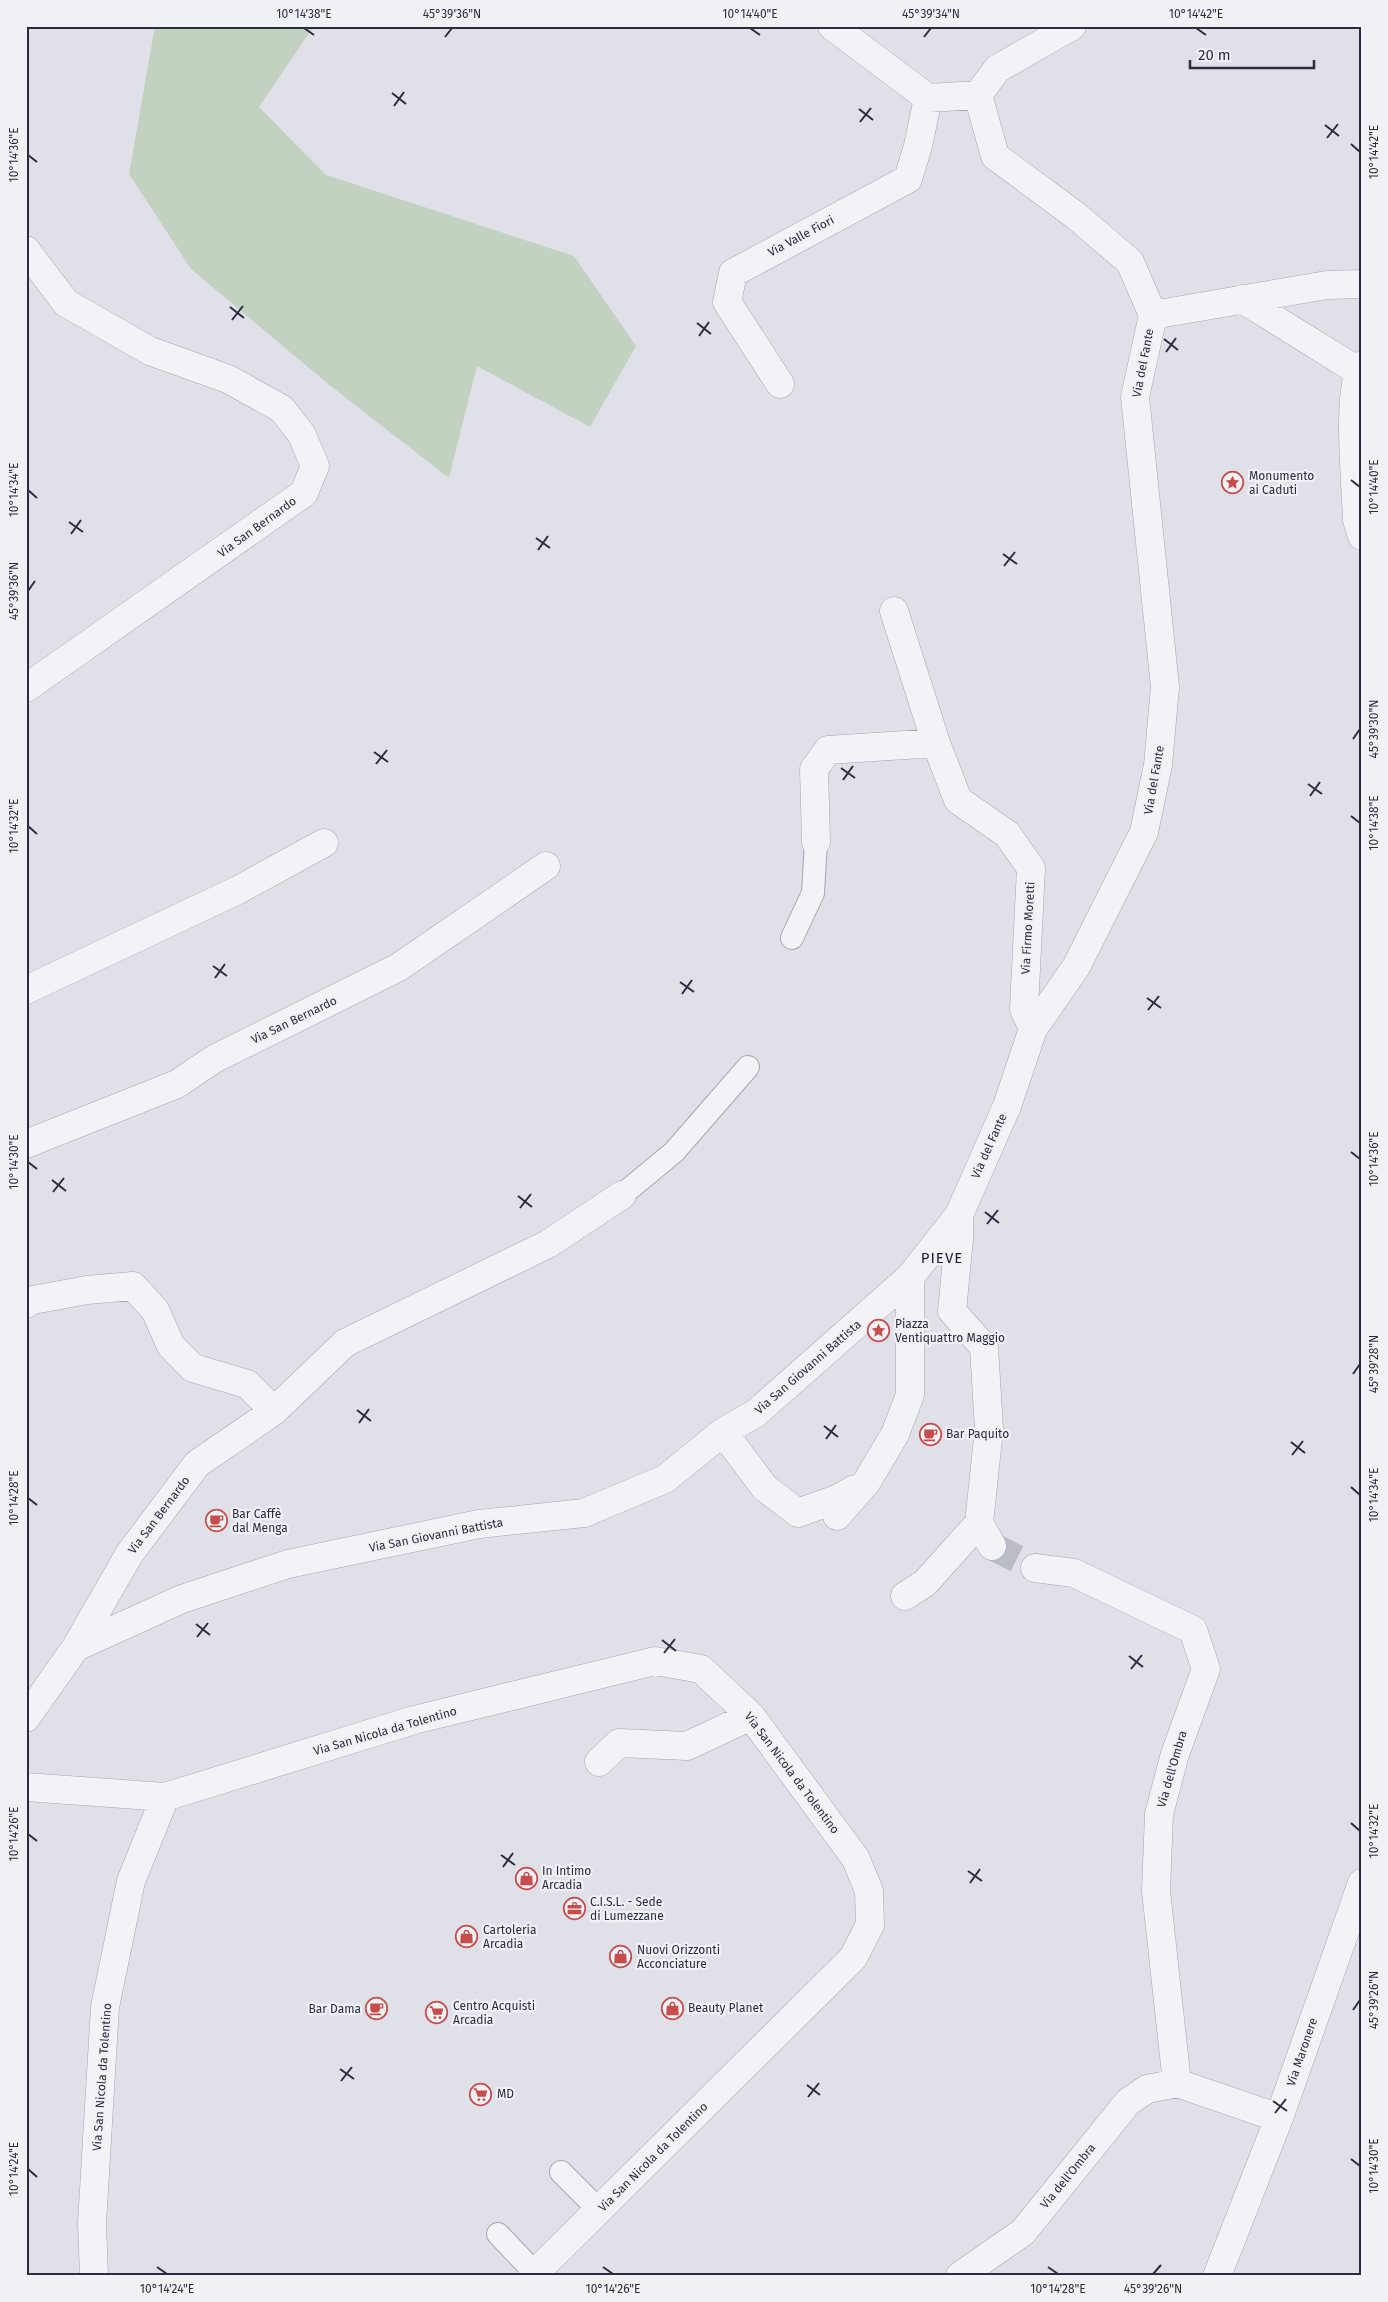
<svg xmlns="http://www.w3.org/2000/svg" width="1388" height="2302" font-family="'Fira Sans',sans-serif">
  <rect width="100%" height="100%" fill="#e0e1e8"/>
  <path fill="#c3d1c1" d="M155,26H314L259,107L326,175L574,256L636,346L590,427L477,366L449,478L328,384L191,269L129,174Z"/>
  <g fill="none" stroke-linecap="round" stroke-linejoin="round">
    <path stroke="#bbbdc6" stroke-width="28" stroke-dasharray="28 14" stroke-linecap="butt" d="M992,1546L1035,1568"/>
    <defs>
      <path id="lane" d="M792,938L813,893L816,842
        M622,1195L674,1152L748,1067
        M561,2172L599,2210
        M498,2234L535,2273"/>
      <path id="street" d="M832,26L928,98L978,95L995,156L1075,215L1130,262L1153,315
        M978,95L997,69L1072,26
        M26,250L66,303L150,351L228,379L282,409L302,435L315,466L304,493L26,688
        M1242,299L1358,371
        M1153,315L1327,285L1362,284
        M1362,365C1346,392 1356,486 1357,520L1362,536
        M780,384L727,302L733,273L908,179L918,146L928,98
        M894,611L936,743
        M816,842L814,769L828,750L936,743L958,800L1007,834L1031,868L1024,1009L1033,1029
        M26,990L238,890L324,843
        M26,1144L177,1084L214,1059L399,967L546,866
        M959,1215V1239L952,1311L984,1347L989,1429L979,1523L992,1546
        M26,1304L33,1300L87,1290L133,1286L155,1310L171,1346L193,1368L247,1384L274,1411
        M723,1432L765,1488L798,1513L837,1499L855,1489
        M837,1516L866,1483L895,1434L910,1395V1277
        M1035,1568L1074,1573L1193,1630L1206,1669L1175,1754L1159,1814L1156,1891L1177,2083L1279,2118
        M905,1596L925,1583L979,1523
        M76,1647L130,1553L197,1464L274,1411L345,1343L548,1244L622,1195
        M26,1718L76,1647L182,1599L288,1564L479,1524L584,1513L665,1479L723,1432L756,1413L910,1277L959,1215L1007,1106L1033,1029L1076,967L1144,832L1158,765L1165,687L1135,397L1153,315
        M599,1762L619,1743L687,1746L751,1716
        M26,1787L165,1797L414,1720L655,1661L701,1669L751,1716L856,1859L869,1891L870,1925L853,1958L532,2276
        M94,2276L92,2223L105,2007L131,1881L165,1797
        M960,2276L1023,2232L1128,2102L1147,2089L1177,2083
        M1217,2276L1279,2118L1362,1883"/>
    </defs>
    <use href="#lane" stroke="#a5a7b2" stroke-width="24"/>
    <use href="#street" stroke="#a5a7b2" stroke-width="29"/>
    <use href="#lane" stroke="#f2f3f6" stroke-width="22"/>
    <use href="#street" stroke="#f2f3f6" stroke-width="28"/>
  </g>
  <path fill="none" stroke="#292d3e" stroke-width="2" d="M304,28L314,35M750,28L760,35M1196,28L1206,35M445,37L452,28M924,37L931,28M392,93L406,104M394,106L404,92M859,109L873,120M860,122L871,108M1325,125L1339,136M1327,138L1338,124M1351,144L1360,152M28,155L37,162M230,307L244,318M232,320L243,306M697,323L711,334M699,336L709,322M1164,339L1178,350M1166,352L1176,338M1351,480L1360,487M28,490L37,498M69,522L83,532M71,534L81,520M536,538L550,548M538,550L548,536M1003,554L1017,564M1004,566L1015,552M28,591L35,581M1353,739L1360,729M374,752L388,762M376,764L387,750M841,768L855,778M843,780L853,766M1308,784L1322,794M1310,796L1320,782M1351,816L1360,823M28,826L37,834M213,966L227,976M215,978L225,964M680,982L694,992M682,994L692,980M1147,998L1161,1008M1148,1010L1159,996M1351,1152L1360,1159M28,1162L37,1169M52,1180L66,1191M53,1192L64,1178M518,1196L532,1207M520,1208L531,1194M985,1212L999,1223M987,1224L998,1210M1353,1374L1360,1364M357,1410L371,1421M359,1423L369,1409M824,1426L838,1437M826,1439L836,1425M1291,1442L1305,1453M1292,1455L1303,1441M1351,1487L1360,1495M28,1498L37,1505M196,1624L210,1635M197,1637L208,1623M662,1640L676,1651M664,1653L675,1639M1129,1656L1143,1667M1131,1669L1142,1655M1351,1823L1360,1831M28,1834L37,1841M501,1855L515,1865M503,1867L513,1853M968,1871L982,1881M970,1883L980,1869M1353,2010L1360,2000M340,2069L354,2079M341,2081L352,2067M807,2085L820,2095M808,2097L819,2083M1273,2101L1287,2111M1275,2113L1286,2099M1351,2159L1360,2166M28,2169L37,2177M157,2267L167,2274M603,2267L613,2274M1048,2267L1058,2274M1153,2274L1161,2265"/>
  <defs>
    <symbol id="sight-ring" viewBox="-11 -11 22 22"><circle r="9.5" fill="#eff1f5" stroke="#c64d4b" stroke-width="1.5"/><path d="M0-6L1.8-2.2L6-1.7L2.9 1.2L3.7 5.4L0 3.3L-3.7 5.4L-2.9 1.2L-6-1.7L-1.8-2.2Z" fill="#c64d4b"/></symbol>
    <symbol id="cafe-ring" viewBox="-11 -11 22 22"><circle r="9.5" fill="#eff1f5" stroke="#c64d4b" stroke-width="1.5"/><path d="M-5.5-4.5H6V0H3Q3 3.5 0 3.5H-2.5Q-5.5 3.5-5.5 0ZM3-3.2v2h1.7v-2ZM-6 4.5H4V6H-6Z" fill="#c64d4b"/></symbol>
    <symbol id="shop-ring" viewBox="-11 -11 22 22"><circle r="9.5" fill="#eff1f5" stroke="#c64d4b" stroke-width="1.5"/><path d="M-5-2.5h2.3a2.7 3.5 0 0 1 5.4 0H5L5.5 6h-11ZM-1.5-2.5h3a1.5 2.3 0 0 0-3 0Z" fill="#c64d4b"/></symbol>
    <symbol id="office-ring" viewBox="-11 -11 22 22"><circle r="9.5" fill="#eff1f5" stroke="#c64d4b" stroke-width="1.5"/><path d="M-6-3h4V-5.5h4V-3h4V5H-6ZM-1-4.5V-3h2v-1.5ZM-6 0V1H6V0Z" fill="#c64d4b"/></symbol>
    <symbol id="supermarket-ring" viewBox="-11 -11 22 22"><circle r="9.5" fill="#eff1f5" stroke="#c64d4b" stroke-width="1.5"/><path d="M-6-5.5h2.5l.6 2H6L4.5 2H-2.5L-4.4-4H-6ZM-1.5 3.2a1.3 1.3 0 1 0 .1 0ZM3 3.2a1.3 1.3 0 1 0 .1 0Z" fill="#c64d4b"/></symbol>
  </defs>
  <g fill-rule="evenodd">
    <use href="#sight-ring" x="1220" y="470" width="25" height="25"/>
    <use href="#sight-ring" x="866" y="1318" width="25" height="25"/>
    <use href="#cafe-ring" x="918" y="1422" width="25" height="25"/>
    <use href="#cafe-ring" x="204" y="1508" width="25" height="25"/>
    <use href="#shop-ring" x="514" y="1866" width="25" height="25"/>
    <use href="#office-ring" x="562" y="1896" width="25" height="25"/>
    <use href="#shop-ring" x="454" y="1924" width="25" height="25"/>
    <use href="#shop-ring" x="608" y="1944" width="25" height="25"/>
    <use href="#shop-ring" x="660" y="1996" width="25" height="25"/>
    <use href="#cafe-ring" x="364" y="1996" width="25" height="25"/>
    <use href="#supermarket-ring" x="424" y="2000" width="25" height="25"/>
    <use href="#supermarket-ring" x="468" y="2082" width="25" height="25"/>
  </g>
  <g text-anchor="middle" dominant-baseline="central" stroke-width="4.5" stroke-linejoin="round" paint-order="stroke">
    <g font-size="12" fill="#292d3e" stroke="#eff1f5">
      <text transform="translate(801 236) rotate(-28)">Via Valle Fiori</text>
      <text transform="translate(1143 363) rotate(-79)">Via del Fante</text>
      <text transform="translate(257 527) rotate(-36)">Via San Bernardo</text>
      <text transform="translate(1154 780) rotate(-80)">Via del Fante</text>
      <text transform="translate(1028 928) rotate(-87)">Via Firmo Moretti</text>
      <text transform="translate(294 1020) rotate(-26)">Via San Bernardo</text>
      <text transform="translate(989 1146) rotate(-66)">Via del Fante</text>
      <text transform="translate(808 1367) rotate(-41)">Via San Giovanni Battista</text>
      <text transform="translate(159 1515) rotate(-53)">Via San Bernardo</text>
      <text transform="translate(436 1535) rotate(-11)">Via San Giovanni Battista</text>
      <text transform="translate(385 1731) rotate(-16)">Via San Nicola da Tolentino</text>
      <text transform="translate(1172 1769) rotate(-74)">Via dell'Ombra</text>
      <text transform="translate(792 1773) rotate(53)">Via San Nicola da Tolentino</text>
      <text transform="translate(1302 2052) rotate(-71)">Via Maronere</text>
      <text transform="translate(102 2077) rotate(-86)">Via San Nicola da Tolentino</text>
      <text transform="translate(653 2157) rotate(-45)">Via San Nicola da Tolentino</text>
      <text transform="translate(1068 2176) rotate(-51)">Via dell'Ombra</text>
    </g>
    <g font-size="12" fill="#292d3e" stroke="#eff1f5" text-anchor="start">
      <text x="1249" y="476">Monumento<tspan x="1249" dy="14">ai Caduti</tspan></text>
      <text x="895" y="1324">Piazza<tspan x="895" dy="14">Ventiquattro Maggio</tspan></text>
      <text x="946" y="1434">Bar Paquito</text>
      <text x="232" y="1514">Bar Caffè<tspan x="232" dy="14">dal Menga</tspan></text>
      <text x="542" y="1871">In Intimo<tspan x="542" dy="14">Arcadia</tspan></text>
      <text x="590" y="1902">C.I.S.L. - Sede<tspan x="590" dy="14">di Lumezzane</tspan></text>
      <text x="483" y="1930">Cartoleria<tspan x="483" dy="14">Arcadia</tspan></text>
      <text x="637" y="1950">Nuovi Orizzonti<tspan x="637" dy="14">Acconciature</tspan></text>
      <text x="453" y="2006">Centro Acquisti<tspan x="453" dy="14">Arcadia</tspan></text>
      <text x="688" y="2008">Beauty Planet</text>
      <text x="361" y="2009" text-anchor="end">Bar Dama</text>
      <text x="497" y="2094">MD</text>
    </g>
    <g font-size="15" letter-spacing="1" fill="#1b1f2f" stroke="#eff1f5">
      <text x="942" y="1258">PIEVE</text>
    </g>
  </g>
  <rect width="1388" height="2302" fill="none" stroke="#eff1f5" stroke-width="55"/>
  <path d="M1190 60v8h124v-8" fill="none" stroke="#292d3e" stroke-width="2.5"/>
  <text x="1198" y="60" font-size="15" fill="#292d3e" stroke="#eff1f5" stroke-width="4" paint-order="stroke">20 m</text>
  <rect x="28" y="28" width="1332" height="2246" fill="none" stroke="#292d3e" stroke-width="2"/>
  <g font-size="12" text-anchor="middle" fill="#292d3e">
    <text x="304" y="18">10°14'38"E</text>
    <text x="452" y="18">45°39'36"N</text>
    <text x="750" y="18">10°14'40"E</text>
    <text x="931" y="18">45°39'34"N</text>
    <text x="1196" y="18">10°14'42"E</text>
    <text transform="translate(1374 152) rotate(-90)" y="4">10°14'42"E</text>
    <text transform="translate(14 155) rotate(-90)" y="4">10°14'36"E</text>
    <text transform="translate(1374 487) rotate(-90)" y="4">10°14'40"E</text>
    <text transform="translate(14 490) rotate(-90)" y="4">10°14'34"E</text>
    <text transform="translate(14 591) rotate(-90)" y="4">45°39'36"N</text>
    <text transform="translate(1374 729) rotate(-90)" y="4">45°39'30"N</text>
    <text transform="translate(1374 823) rotate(-90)" y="4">10°14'38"E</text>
    <text transform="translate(14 826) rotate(-90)" y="4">10°14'32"E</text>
    <text transform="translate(1374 1159) rotate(-90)" y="4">10°14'36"E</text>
    <text transform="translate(14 1162) rotate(-90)" y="4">10°14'30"E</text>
    <text transform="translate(1374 1364) rotate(-90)" y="4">45°39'28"N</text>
    <text transform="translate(1374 1495) rotate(-90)" y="4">10°14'34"E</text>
    <text transform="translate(14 1498) rotate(-90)" y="4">10°14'28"E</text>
    <text transform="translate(1374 1831) rotate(-90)" y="4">10°14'32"E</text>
    <text transform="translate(14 1834) rotate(-90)" y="4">10°14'26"E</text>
    <text transform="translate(1374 2000) rotate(-90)" y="4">45°39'26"N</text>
    <text transform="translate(1374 2166) rotate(-90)" y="4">10°14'30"E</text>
    <text transform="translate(14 2169) rotate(-90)" y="4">10°14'24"E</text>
    <text x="167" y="2293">10°14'24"E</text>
    <text x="613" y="2293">10°14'26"E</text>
    <text x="1058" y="2293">10°14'28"E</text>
    <text x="1153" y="2293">45°39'26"N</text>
  </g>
</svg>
